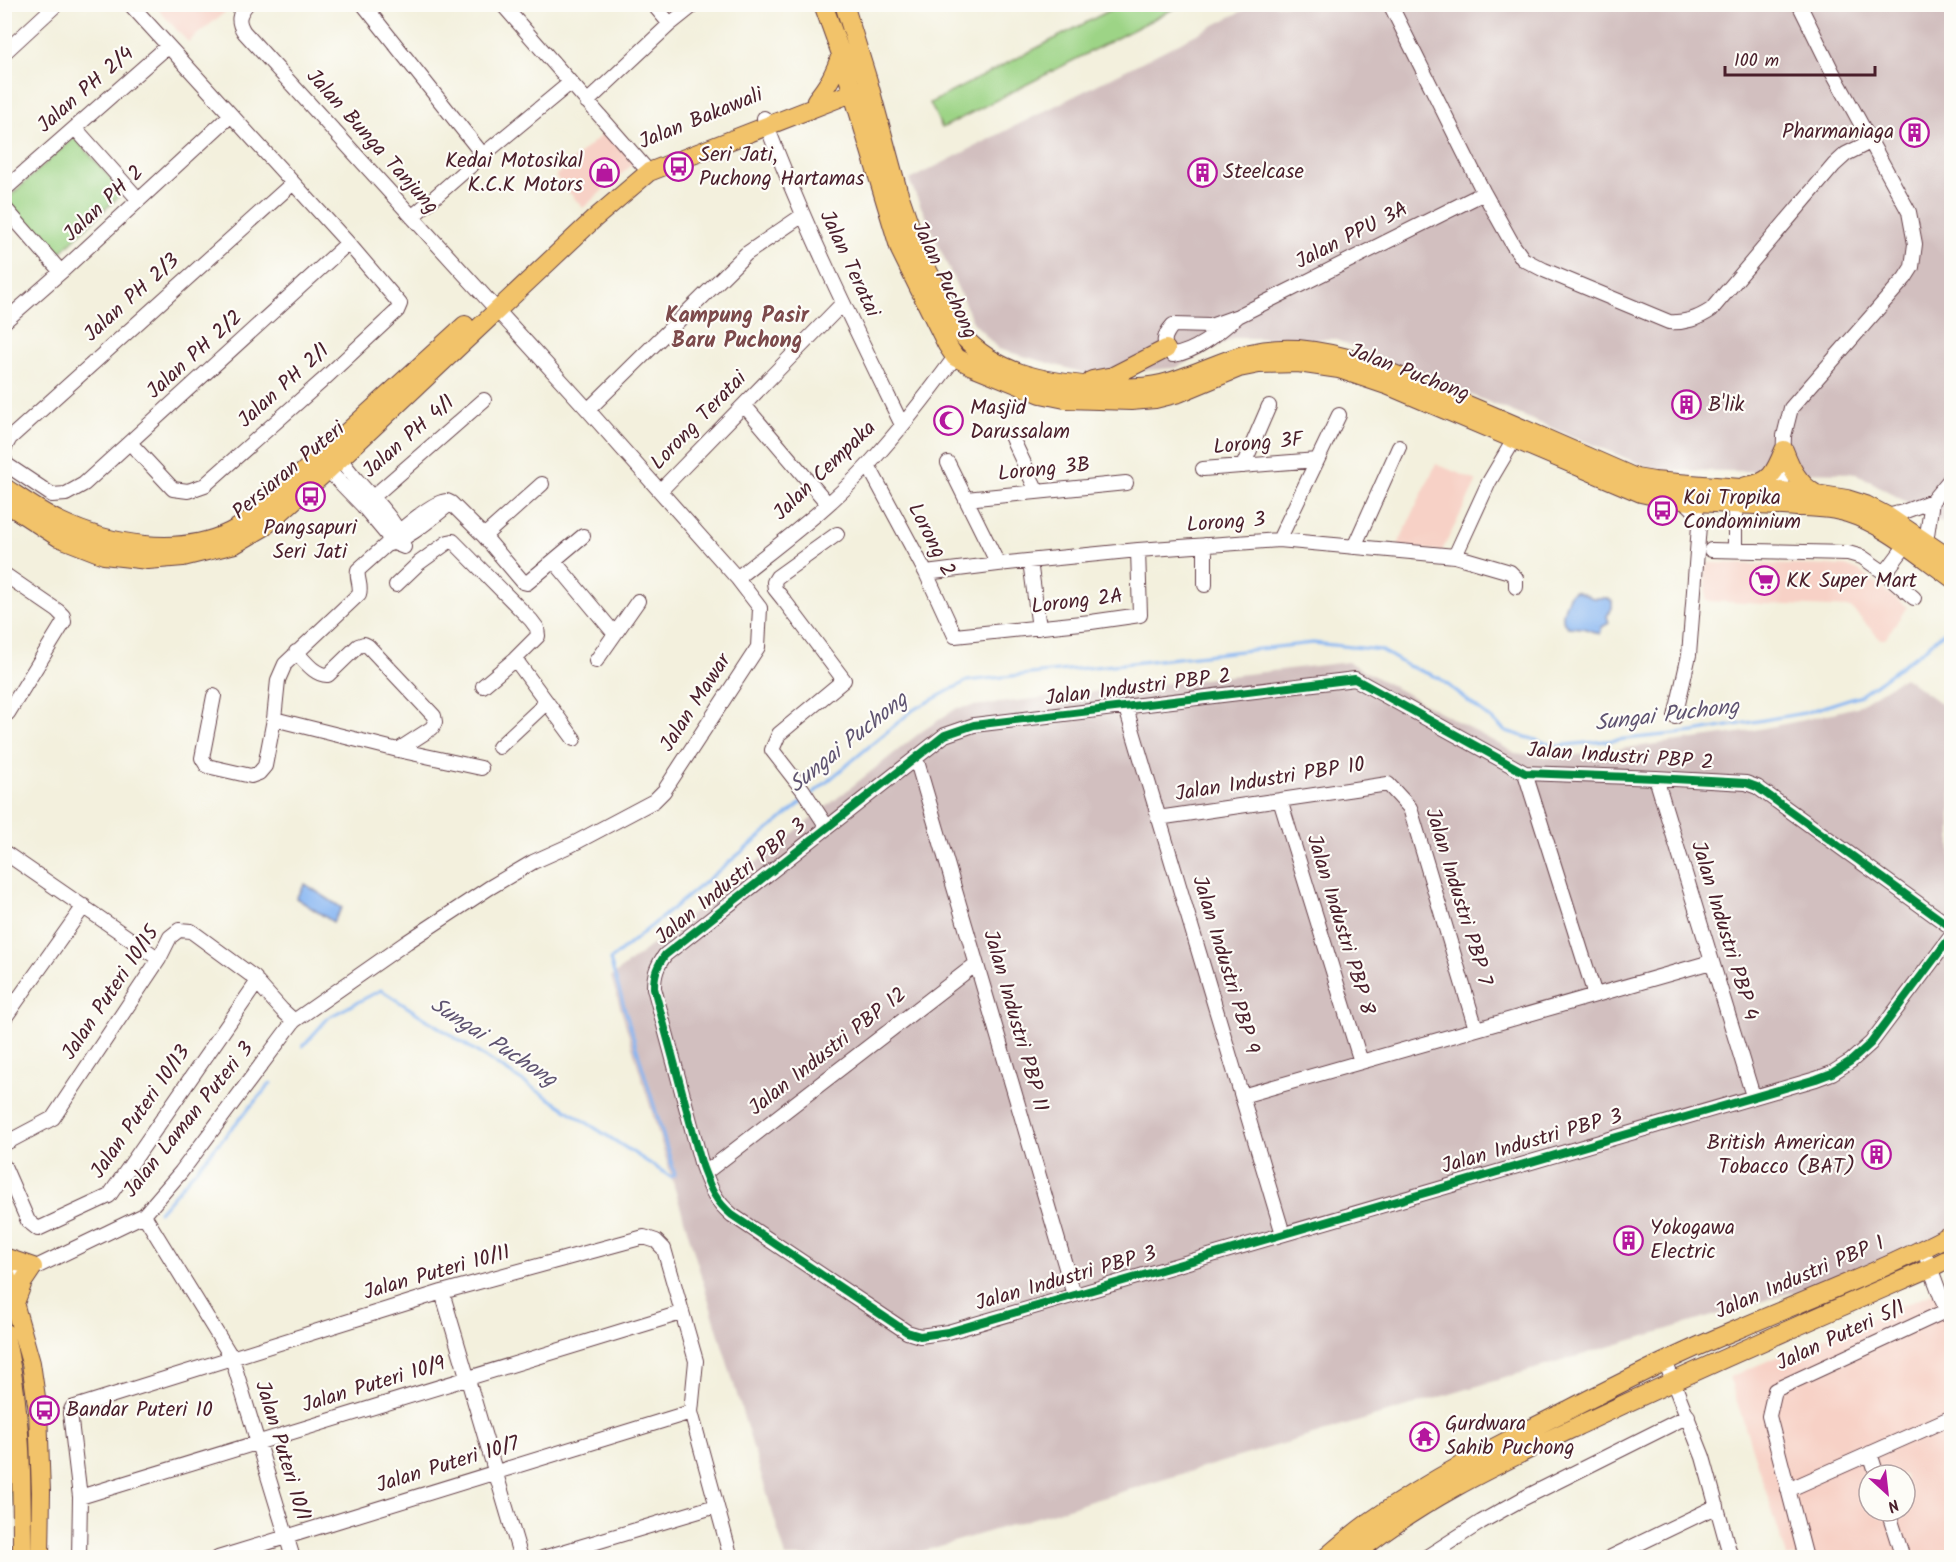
<svg xmlns="http://www.w3.org/2000/svg" width="1956" height="1562" font-family="Kalam,sans-serif">
  <rect width="100%" height="100%" fill="#fdfcf7"/>
  <filter id="ink" filterUnits="userSpaceOnUse"><feTurbulence type="fractalNoise" baseFrequency=".0167" numOctaves="2"/><feDisplacementMap in="SourceGraphic" scale="12" xChannelSelector="R" yChannelSelector="G"/><feConvolveMatrix kernelMatrix="1 2 1 2 8 2 1 2 1" color-interpolation-filters="sRGB"/></filter>
  <filter id="wash" filterUnits="userSpaceOnUse"><feTurbulence type="fractalNoise" baseFrequency=".008" numOctaves="4" result="noise"/><feDisplacementMap in="SourceGraphic" scale="24" xChannelSelector="R" yChannelSelector="G"/><feGaussianBlur stdDeviation="1.35" result="paint"/><feColorMatrix in="noise" values="0 0 0 0 0 0 0 0 0 0 0 0 0 0 0 0 0 1.4 0 .05"/><feComposite in="paint" operator="in"/></filter>
  <g filter="url(#wash)">
    <rect width="100%" height="100%" fill="#f3f0dd"/>
    <path fill="#f7d1c6" fill-rule="evenodd" d="M154,5H234L188,42Z
      M607,130L635,162L583,208L555,176Z
      M1436,464L1477,481L1442,551L1397,547Z
      M1705,563L1846,566L1861,572L1907,607L1885,639H1880L1851,608L1706,601Z
      M1951,1285V1557H1787L1729,1377ZM1869,1475H1905V1511H1869Z"/>
    <path fill="#d2bfbf" d="M1254,5H1951V528L1856,473L1655,470L1334,339L1234,338L1176,368L1088,374L998,349L973,322L909,180Z
      M1348,662L1515,753L1554,758L1745,732L1804,720L1856,707L1904,677L1951,711V1245L903,1557H786L611,977L921,732L957,708Z"/>
    <path fill="#9dd486" stroke="#747a58" stroke-width="1.5" d="M1120,5H1181L942,128L930,103Z
      M74,137L123,192L57,256L6,200Z
      M5,1412L12,1492L11,1558L4,1557Z"/>
    <path fill="#87b6f2" stroke="#686a8e" stroke-width="1.5" d="M1575,591L1593,598H1606L1612,601V608L1607,616L1609,623L1602,627L1600,634L1583,628L1568,627C1565,624 1563,623 1563,618C1562,613 1568,597 1571,593Z
      M305,884L342,908L333,922L296,898Z"/>
    <g fill="none" stroke-linecap="round" stroke-linejoin="round">
      <path stroke="#87b6f2" stroke-width="3" d="M811,795L913,710L967,681L1313,643L1381,650L1406,665L1439,678L1506,731L1556,746L1694,732L1804,713L1861,695L1923,650L1952,625
        M303,1046L329,1017L381,990L671,1177L675,1175L610,960L806,799
        M159,1212L271,1083"/>
    </g>
  </g>
  <g filter="url(#ink)">
    <g fill="none" stroke-linecap="round" stroke-linejoin="round">
      <defs>
        <path id="minor" d="M363,4L483,155
          M502,4L649,172
          M653,4L670,24
          M1390,4L1484,193L1513,245L1523,259L1544,270L1669,322C1685,323 1697,319 1711,310L1834,165L1846,154L1870,142
          M4,53L57,4
          M587,102L670,24L695,4
          M764,118C803,223 853,324 902,425
          M75,128L139,200
          M4,190L168,46
          M4,207L61,272
          M412,217L483,155L570,83
          M1238,316C1220,331 1197,352 1173,355C1161,345 1163,336 1173,325L1210,326L1238,316L1484,193
          M4,322L61,272L231,115
          M744,405L828,504
          M588,410L746,254L803,215
          M1011,436L1037,491
          M130,443L173,489L188,491L205,485L322,381L397,311L400,304L348,243L130,4
          M4,449L10,438L293,183
          M4,458L7,465L52,495L66,494L84,484L348,243
          M948,463L998,564
          M322,464L363,506L394,543L404,547C400,523 371,497 356,479C349,471 343,462 335,454
          M868,465L926,573L955,636L1091,622L1140,615L1138,550
          M1243,466L1269,406
          M1203,469L1317,460
          M660,491L843,303
          M1782,498L1784,436L1791,408L1905,278L1912,267L1915,244L1909,212L1832,71L1799,4
          M966,499L1126,483
          M366,503L484,400
          M451,503C433,517 408,540 386,545C393,535 431,504 442,502C447,500 447,501 451,503L484,536L523,582L527,583L583,536
          M1735,504V550
          M1887,516L1903,512L1932,501
          M484,536L542,484
          M1279,540L1339,415
          M1926,542L1932,501L1952,477
          M1205,545V585
          M1354,547L1399,447
          M1711,550L1848,553L1862,557L1885,573L1914,598
          M1455,556L1489,482L1515,438
          M554,561L614,633
          M1030,561L1039,628
          M926,573L998,564L1138,550L1279,540L1455,556L1510,572L1516,578V587
          M1885,573L1906,545
          M4,574L58,611L63,616L64,622L8,713
          M737,578C782,542 830,507 869,464C900,430 928,394 955,357
          M396,585L419,563L448,542L453,541L531,620L537,628L538,636L515,659L483,686
          M296,652C305,661 315,676 328,675L358,646L364,644L368,646L434,716L435,722L432,728L398,750
          M515,659L574,739
          M596,661L638,601
          M214,696L202,758L207,766L251,776L259,773L265,766L274,719L278,680L285,664L359,594C362,586 356,578 358,570L386,545
          M1126,708L1283,1234
          M1675,717L1689,655L1699,526L1696,512L1683,499
          M274,719L398,750L481,768
          M499,747L547,702
          M916,758L1074,1295
          M1525,773L1595,995
          M1656,778L1753,1096
          M1280,800L1361,1062
          M1158,818L1388,784L1410,808L1476,1029
          M827,827L803,790L772,750L779,734L844,680L783,599L775,589L774,582L777,577L837,534
          M4,852L159,959
          M1952,928L1757,787L1746,783L1656,778L1525,773L1355,679L974,725L945,735L665,955C657,966 654,974 654,988L702,1166C710,1187 714,1200 732,1215L907,1332L920,1336L948,1332L1816,1079L1832,1073L1851,1061L1871,1043L1952,935
          M256,981L282,1010L294,1021
          M4,1019L84,906
          M1242,1096L1711,962
          M4,1144L53,1118L159,959L170,937L179,930L191,931L255,978L256,984L109,1196L38,1229L28,1221L4,1166
          M705,1173L976,964
          M144,1215L232,1358L293,1558
          M1927,1259L1946,1310
          M9,1280L144,1215L181,1172L294,1021L407,942L489,888L533,862L571,845L654,801L664,791L758,647L760,608L737,578L588,410L244,32C237,21 238,15 247,4
          M442,1292L521,1558
          M1665,1361L1703,1457L1731,1558
          M1870,1453L1877,1475
          M1788,1490L1952,1417
          M80,1497L681,1313
          M1888,1511L1903,1558
          M79,1558L80,1497L70,1413L72,1408L442,1292L644,1237L656,1241L664,1249L696,1361L691,1412L731,1558
          M218,1558L691,1412
          M543,1558L716,1506
          M1425,1558L1481,1522L1524,1498L1688,1416
          M1609,1558L1717,1506
          M1806,1558L1769,1416L1775,1390L1952,1308"/>
        <path id="major" d="M823,4L841,54L900,250L947,345L955,357L972,366L1041,394L1065,399L1131,401L1155,399L1179,393L1239,368L1259,364L1298,363L1339,369L1389,386L1641,493C1686,504 1736,504 1783,506C1803,508 1827,506 1847,513C1886,525 1919,555 1952,578
          M844,4L868,81L898,191L920,255L960,333C995,374 1045,382 1095,386C1121,388 1147,389 1172,381C1220,366 1243,346 1298,349C1350,353 1397,375 1444,395C1509,422 1572,450 1636,478L1654,481L1816,494L1847,499L1866,505L1887,516L1952,560
          M816,100C828,85 835,73 841,54
          M1092,380L1113,376L1166,349
          M1784,450C1791,468 1798,484 1816,494
          M1746,486C1771,483 1775,472 1784,450
          M4,487C22,499 40,512 59,521C109,545 179,557 230,532C244,525 256,515 267,505L465,325
          M4,502L58,537L104,555L148,560L183,557L235,544L264,527L328,470L594,219L649,172L862,89
          M4,1257L33,1267L23,1282L15,1303
          M4,1267L31,1363L38,1411L41,1492L40,1558
          M4,1332C22,1407 22,1481 22,1558
          M1325,1558C1340,1545 1355,1532 1371,1521C1432,1478 1498,1445 1564,1412C1621,1383 1677,1354 1736,1330C1808,1299 1882,1271 1952,1234
          M1351,1558C1419,1500 1502,1462 1582,1424C1697,1369 1813,1319 1930,1268L1952,1257"/>
      </defs>
      <use href="#minor" stroke="#633e46" stroke-width="16"/>
      <use href="#major" stroke="#633e46" stroke-width="20"/>
      <use href="#minor" stroke="#fff" stroke-width="14"/>
      <use href="#major" stroke="#f2c36a" stroke-width="18"/>
      <defs>
        <path id="cycleway" d="M1952,928L1757,787L1746,783L1656,778L1525,773L1355,679L974,725L945,735L665,955C657,966 654,974 654,988L702,1166C710,1187 714,1200 732,1215L907,1332L920,1336L948,1332L1816,1079L1832,1073L1851,1061L1871,1043L1952,935"/>
      </defs>
      <use href="#cycleway" stroke="#fdfcf7" stroke-width="11"/>
      <use href="#cycleway" stroke="#00873e" stroke-width="8"/>
    </g>
  </g>
  <defs>
    <symbol id="building-ring" viewBox="-11 -11 22 22"><circle r="9.5" fill="#fdfcf7" stroke="#b5179e" stroke-width="1.5"/><path d="M-4-6H4V6H1V3H-1V6H-4ZM-2.5-4.3h1.7v1.8h-1.7ZM.8-4.3h1.7v1.8H.8ZM-2.5-1h1.7V.8h-1.7ZM.8-1h1.7V.8H.8Z" fill="#b5179e"/></symbol>
    <symbol id="bus-ring" viewBox="-11 -11 22 22"><circle r="9.5" fill="#fdfcf7" stroke="#b5179e" stroke-width="1.5"/><path d="M-5-6H5V4H4V6H2V4H-2V6H-4V4H-5ZM-3.5-4V0h7V-4ZM-3.5 1.2v1.5H-2V1.2ZM2 1.2v1.5H3.5V1.2Z" fill="#b5179e"/></symbol>
    <symbol id="shop-ring" viewBox="-11 -11 22 22"><circle r="9.5" fill="#fdfcf7" stroke="#b5179e" stroke-width="1.5"/><path d="M-5-2.5h2.3a2.7 3.5 0 0 1 5.4 0H5L5.5 6h-11ZM-1.5-2.5h3a1.5 2.3 0 0 0-3 0Z" fill="#b5179e"/></symbol>
    <symbol id="mosque-ring" viewBox="-11 -11 22 22"><circle r="9.5" fill="#fdfcf7" stroke="#b5179e" stroke-width="1.5"/><path d="M3.5-4.9A6 6 0 1 0 3.5 4.9A5 5 0 1 1 3.5-4.9Z" fill="#b5179e"/></symbol>
    <symbol id="supermarket-ring" viewBox="-11 -11 22 22"><circle r="9.5" fill="#fdfcf7" stroke="#b5179e" stroke-width="1.5"/><path d="M-6-5.5h2.5l.6 2H6L4.5 2H-2.5L-4.4-4H-6ZM-1.5 3.2a1.3 1.3 0 1 0 .1 0ZM3 3.2a1.3 1.3 0 1 0 .1 0Z" fill="#b5179e"/></symbol>
    <symbol id="temple-ring" viewBox="-11 -11 22 22"><circle r="9.5" fill="#fdfcf7" stroke="#b5179e" stroke-width="1.5"/><path d="M0-6L5-2H3V0L6.5 2.5H4V6H1.5V3h-3V6H-4V2.5H-6.5L-3 0V-2H-5Z" fill="#b5179e"/></symbol>
  </defs>
  <g fill-rule="evenodd">
    <use href="#building-ring" x="1898" y="116" width="33" height="33"/>
    <use href="#bus-ring" x="662" y="150" width="33" height="33"/>
    <use href="#building-ring" x="1186" y="156" width="33" height="33"/>
    <use href="#shop-ring" x="588" y="156" width="33" height="33"/>
    <use href="#building-ring" x="1670" y="388" width="33" height="33"/>
    <use href="#mosque-ring" x="932" y="404" width="33" height="33"/>
    <use href="#bus-ring" x="294" y="480" width="33" height="33"/>
    <use href="#bus-ring" x="1646" y="494" width="33" height="33"/>
    <use href="#supermarket-ring" x="1748" y="564" width="33" height="33"/>
    <use href="#building-ring" x="1860" y="1138" width="33" height="33"/>
    <use href="#building-ring" x="1612" y="1224" width="33" height="33"/>
    <use href="#bus-ring" x="28" y="1394" width="33" height="33"/>
    <use href="#temple-ring" x="1408" y="1420" width="33" height="33"/>
  </g>
  <g text-anchor="middle" dominant-baseline="central" stroke-width="4.5" stroke-linejoin="round" paint-order="stroke">
    <g font-size="21" fill="#4a1f2b" stroke="#fdfcf7">
      <text transform="translate(86 90) rotate(-41)">Jalan PH 2/4</text>
      <text transform="translate(701 119) rotate(-22)">Jalan Bakawali</text>
      <text transform="translate(372 142) rotate(48)">Jalan Bunga Tanjung</text>
      <text transform="translate(104 204) rotate(-43)">Jalan PH 2</text>
      <text transform="translate(1352 236) rotate(-27)">Jalan PPU 3A</text>
      <text transform="translate(849 264) rotate(65)">Jalan Teratai</text>
      <text transform="translate(944 280) rotate(65)">Jalan Puchong</text>
      <text transform="translate(132 298) rotate(-42)">Jalan PH 2/3</text>
      <text transform="translate(195 355) rotate(-42)">Jalan PH 2/2</text>
      <text transform="translate(1409 373) rotate(21)">Jalan Puchong</text>
      <text transform="translate(284 386) rotate(-42)">Jalan PH 2/1</text>
      <text transform="translate(699 421) rotate(-46)">Lorong Teratai</text>
      <text transform="translate(409 437) rotate(-41)">Jalan PH 4/1</text>
      <text transform="translate(1258 444) rotate(-5)">Lorong 3F</text>
      <text transform="translate(1044 470) rotate(-6)">Lorong 3B</text>
      <text transform="translate(289 471) rotate(-40)">Persiaran Puteri</text>
      <text transform="translate(825 471) rotate(-44)">Jalan Cempaka</text>
      <text transform="translate(1226 523) rotate(-4)">Lorong 3</text>
      <text transform="translate(931 540) rotate(63)">Lorong 2</text>
      <text transform="translate(1077 602) rotate(-7)">Lorong 2A</text>
      <text transform="translate(1138 688) rotate(-7)">Jalan Industri PBP 2</text>
      <text transform="translate(696 703) rotate(-57)">Jalan Mawar</text>
      <text transform="translate(1620 757) rotate(4)">Jalan Industri PBP 2</text>
      <text transform="translate(1270 780) rotate(-9)">Jalan Industri PBP 10</text>
      <text transform="translate(731 882) rotate(-39)">Jalan Industri PBP 3</text>
      <text transform="translate(1458 897) rotate(73)">Jalan Industri PBP 7</text>
      <text transform="translate(1340 925) rotate(73)">Jalan Industri PBP 8</text>
      <text transform="translate(1724 931) rotate(73)">Jalan Industri PBP 4</text>
      <text transform="translate(1225 965) rotate(73)">Jalan Industri PBP 9</text>
      <text transform="translate(111 993) rotate(-56)">Jalan Puteri 10/15</text>
      <text transform="translate(1015 1021) rotate(74)">Jalan Industri PBP 11</text>
      <text transform="translate(828 1052) rotate(-38)">Jalan Industri PBP 12</text>
      <text transform="translate(141 1112) rotate(-55)">Jalan Puteri 10/13</text>
      <text transform="translate(189 1120) rotate(-51)">Jalan Laman Puteri 3</text>
      <text transform="translate(1532 1142) rotate(-16)">Jalan Industri PBP 3</text>
      <text transform="translate(437 1273) rotate(-16)">Jalan Puteri 10/11</text>
      <text transform="translate(1800 1278) rotate(-23)">Jalan Industri PBP 1</text>
      <text transform="translate(1066 1279) rotate(-16)">Jalan Industri PBP 3</text>
      <text transform="translate(1841 1336) rotate(-25)">Jalan Puteri 5/1</text>
      <text transform="translate(374 1385) rotate(-17)">Jalan Puteri 10/9</text>
      <text transform="translate(282 1451) rotate(73)">Jalan Puteri 10/1</text>
      <text transform="translate(448 1465) rotate(-17)">Jalan Puteri 10/7</text>
    </g>
    <g font-size="21" fill="#4a1f2b" stroke="#fdfcf7" text-anchor="start">
      <text x="1894" y="132" text-anchor="end">Pharmaniaga</text>
      <text x="699" y="155">Seri Jati,<tspan x="699" dy="24">Puchong Hartamas</tspan></text>
      <text x="583" y="161" text-anchor="end">Kedai Motosikal<tspan x="583" dy="24">K.C.K Motors</tspan></text>
      <text x="1223" y="172">Steelcase</text>
      <text x="1708" y="405">B'lik</text>
      <text x="970" y="408">Masjid<tspan x="970" dy="24">Darussalam</tspan></text>
      <text x="1683" y="498">Koi Tropika<tspan x="1683" dy="24">Condominium</tspan></text>
      <text x="310" y="528" text-anchor="middle">Pangsapuri<tspan x="310" dy="24">Seri Jati</tspan></text>
      <text x="1786" y="581">KK Super Mart</text>
      <text x="1855" y="1143" text-anchor="end">British American<tspan x="1855" dy="24">Tobacco (BAT)</tspan></text>
      <text x="1650" y="1228">Yokogawa<tspan x="1650" dy="24">Electric</tspan></text>
      <text x="66" y="1410">Bandar Puteri 10</text>
      <text x="1445" y="1424">Gurdwara<tspan x="1445" dy="24">Sahib Puchong</tspan></text>
    </g>
    <g font-size="22" font-weight="bold" fill="#7c4a4b" stroke="#fdfcf7">
      <text x="737" y="316">Kampung Pasir<tspan x="737" dy="25">Baru Puchong</tspan></text>
    </g>
    <g font-size="22" font-style="italic" fill="#5f5471" stroke="#fdfcf7">
      <text transform="translate(1667 716) rotate(-7)">Sungai Puchong</text>
      <text transform="translate(849 743) rotate(-39)">Sungai Puchong</text>
      <text transform="translate(493 1043) rotate(33)">Sungai Puchong</text>
    </g>
  </g>
  <rect width="1956" height="1562" fill="none" stroke="#fdfcf7" stroke-width="24"/>
  <g transform="translate(1887 1493) rotate(153)"><circle r="28" fill="#fdfcf7" stroke="#b5a4a5" stroke-width="1.5"/>
  <path d="M0-4.5L10 22L0 15L-10 22Z" fill="#b5179e"/>
  <text y="-9" font-size="16" font-weight="bold" text-anchor="middle" fill="#4a1f2b">N</text>
  </g>
  <path d="M1725 66v9h150v-9" fill="none" stroke="#4a1f2b" stroke-width="3"/>
  <text x="1734" y="66" font-size="18" fill="#4a1f2b" stroke="#fdfcf7" stroke-width="4.5" paint-order="stroke">100 m</text>
</svg>
